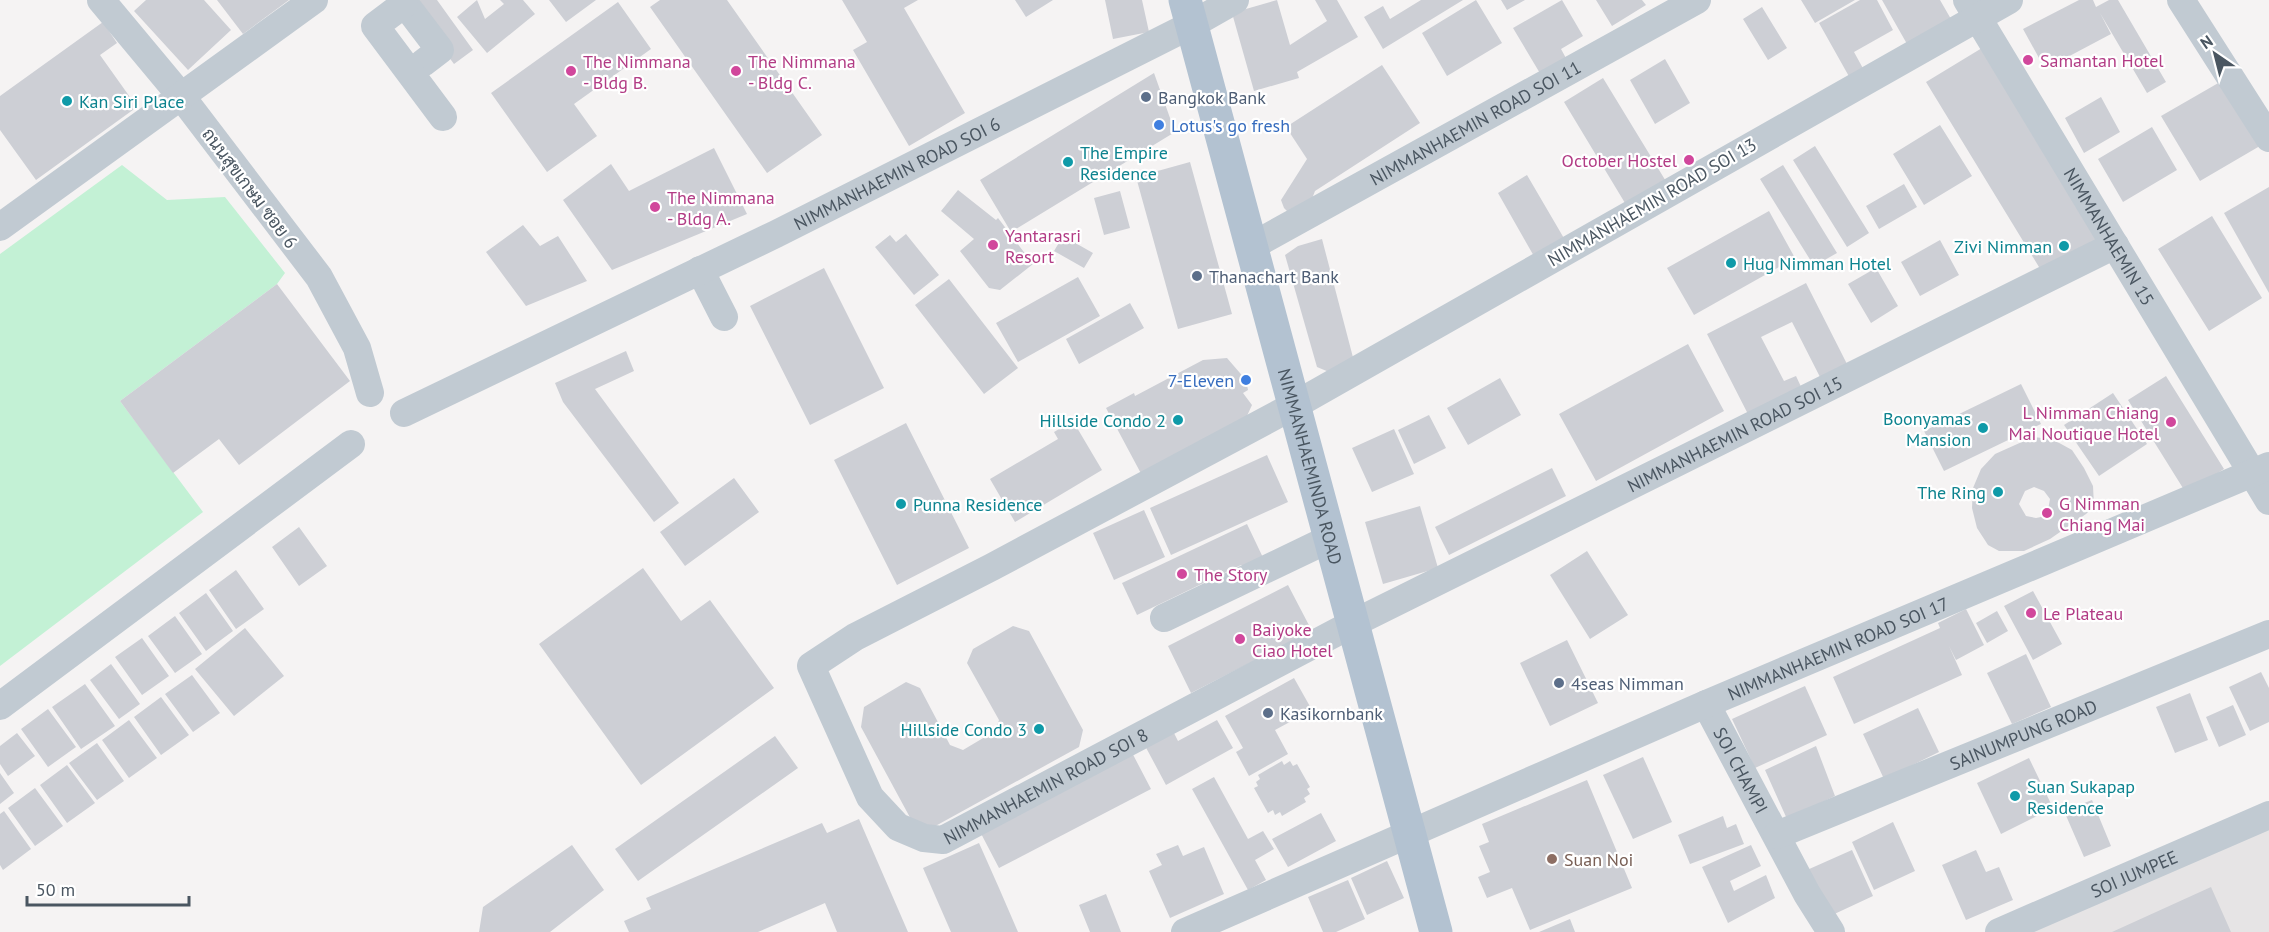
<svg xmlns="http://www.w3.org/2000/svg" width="2269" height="932" font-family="'PT Sans',Sarabun,sans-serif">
  <rect width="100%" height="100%" fill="#f5f3f3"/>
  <path fill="#e6e4e5" d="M2269,823V932H2016Z"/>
  <path fill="#c3f1d5" d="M122,165L167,200L225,197L285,273L277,284L120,401L203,512L0,666V254Z"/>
  <path fill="#cdcfd5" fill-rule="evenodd" d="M146,0H204L231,30L188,70L134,11Z
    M217,0H289L243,34Z
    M410,0H437L473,50L454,64L408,2Z
    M477,0L485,19L504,4L500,0H523L535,14L487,53L457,17Z
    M549,0H596L566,22Z
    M660,0H727L822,135L767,173L650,7Z
    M842,0H918L904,8L965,113L909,146L853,50L867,42Z
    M1015,0H1053L1026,17Z
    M1105,0H1142L1149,32L1113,39Z
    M1277,0L1290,45L1327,21L1315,0H1337L1358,37L1297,72L1299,78L1254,91L1232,13Z
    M1421,0H1463L1383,49L1364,17L1383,6L1390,19Z
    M1476,0L1502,43L1447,76L1422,33Z
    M1501,0H1525L1507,10Z
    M1562,0L1583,36L1561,49L1567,60L1541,75L1513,28Z
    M1596,0H1642L1646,5L1612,26Z
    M1801,0H1855L1815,23Z
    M1860,0H1877L1893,30L1854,52L1865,72L1851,80L1819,23Z
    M1882,0H1940L1955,26L1911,51Z
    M2079,0H2093L2096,7L2109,0H2118L2166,82L2147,93L2100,13L2111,34L2045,69L2023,29Z
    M618,2L651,49L574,104L597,136L547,172L491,93Z
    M1762,7L1787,48L1768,60L1743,19Z
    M103,22L117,43L100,55L137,107L36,180L0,130V96Z
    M1982,48L2097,239L2042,272L1926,82Z
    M1665,59L1690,103L1655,124L1630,80Z
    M1382,65L1420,123L1315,191L1310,204L1289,213L1284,208L1281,200L1307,159L1286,127Z
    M1154,73L1175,132L1011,232L980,180Z
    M1603,78L1667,183L1628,208L1564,102Z
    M2227,78L2265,143L2200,181L2161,116Z
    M2101,97L2120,132L2084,153L2065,118Z
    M1940,125L1972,176L1924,205L1893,154Z
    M2152,127L2177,170L2123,202L2098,159Z
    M1815,146L1869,233L1847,247L1793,160Z
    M714,148L747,214L612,270L563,200L611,164L629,191Z
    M1190,162L1232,314L1178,329L1136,177Z
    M1783,165L1837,253L1814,266L1760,179Z
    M1527,175L1565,240L1535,258L1498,193Z
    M1904,184L1917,207L1879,229L1866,206Z
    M2269,187V293L2224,213Z
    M958,190L996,220L998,218L1033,264L1000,290L989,288L960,251L974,239L941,211Z
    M1120,191L1130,228L1104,235L1094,198Z
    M1769,211L1795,258L1694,315L1667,268Z
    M2212,216L2262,298L2209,331L2158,249Z
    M523,225L540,246L558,236L587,281L526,306L486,252Z
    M906,234L939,275L914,295L875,247L890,235L896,242Z
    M1063,236L1093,253L1084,268L1054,251Z
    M1322,239L1355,365L1329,372L1317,367L1285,255L1298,246Z
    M1940,240L1959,275L1920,296L1901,262Z
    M824,268L884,388L810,425L750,306Z
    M1876,268L1898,306L1871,323L1848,284Z
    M1078,277L1100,316L1018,362L996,323Z
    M949,279L1018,368L984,394L915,305Z
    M1806,283L1847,364L1820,377L1792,322L1761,337L1784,381L1796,376L1803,391L1750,418L1707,334Z
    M277,284L350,381L239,465L219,439L173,473L120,401Z
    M1130,303L1144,328L1079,364L1066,339Z
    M1688,344L1724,411L1596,481L1559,414Z
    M626,351L634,371L595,389L679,503L654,522L563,402L555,383Z
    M1227,358L1246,380L1248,390L1243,393L1252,405L1240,431L1145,481L1106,408L1134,393L1135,396L1203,360Z
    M2166,376L2224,469L2186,493L2128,400Z
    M1500,378L1521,415L1468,445L1447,408Z
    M2021,384L2041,424L1944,471L1924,431Z
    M2113,393L2147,444L2099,476L2064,425Z
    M1429,415L1446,448L1414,464L1398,430Z
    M1073,421L1102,470L1015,522L990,479L1058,439L1054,432Z
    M906,423L969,548L897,585L834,460Z
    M1394,429L1414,474L1372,492L1352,448Z
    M2033,437L2052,439L2072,450L2084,468L2093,486L2094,506L2086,514L2050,539L2024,551H1999L1988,545L1977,528L1972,508L1973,488L1981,469L1995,454ZM2034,487L2044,491L2050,499L2048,510L2041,517L2036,518L2026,516L2019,504L2025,491Z
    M1267,455L1288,502L1171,555L1150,508Z
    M1552,468L1566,496L1449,555L1435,527Z
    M734,478L759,512L685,566L660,532Z
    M1420,506L1438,568L1383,584L1365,522Z
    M1144,510L1165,557L1114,580L1093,533Z
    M1247,524L1267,566L1241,565L1137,615L1122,583Z
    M299,527L327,566L299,586L272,547Z
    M1587,551L1628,615L1590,639L1550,575Z
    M643,568L681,621L710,600L774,688L641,785L539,644Z
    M236,570L264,609L236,629L209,590Z
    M1288,585L1312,631L1191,693L1168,646Z
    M2033,591L2062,644L2033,660L2004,606Z
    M206,593L233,631L206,651L179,613Z
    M1966,609L1984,645L1956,660L1949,646L1962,675L1854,724L1833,677L1940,628L1938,623Z
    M1997,611L2008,631L1987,643L1976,623Z
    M175,616L202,654L175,673L148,636Z
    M1013,626L1029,631L1083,730L1079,747L930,829L913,823L861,727L864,707L906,682L920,688L950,745L963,750L995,731L999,720L967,663L973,649Z
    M245,628L284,676L234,716L195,669Z
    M142,638L169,676L142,695L115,657Z
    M1567,640L1598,703L1550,726L1520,663Z
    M2026,654L2051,707L2012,724L1987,673Z
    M111,664L140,704L119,719L90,680Z
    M2261,672L2269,688V722L2250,731L2229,687Z
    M192,675L220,713L193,732L165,694Z
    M1294,678L1312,710L1275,730L1288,754L1249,776L1236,752L1243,748L1225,716Z
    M85,684L115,726L81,749L52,707Z
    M1805,686L1827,735L1755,768L1732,719Z
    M2190,693L2208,740L2175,753L2156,707Z
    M161,697L189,735L161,755L134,717Z
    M2233,705L2246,735L2219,747L2206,717Z
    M1918,708L1939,752L1884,779L1863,734Z
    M48,709L76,747L48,767L21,729Z
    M129,720L157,758L129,778L102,740Z
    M1217,720L1233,748L1166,785L1143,742L1171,727L1178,741Z
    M17,733L35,756L8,776L0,764V746Z
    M775,736L798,768L638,881L615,849Z
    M97,743L124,781L97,800L69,763Z
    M1128,745L1151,789L999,868L976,824Z
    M1816,746L1835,796L1787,819L1765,770Z
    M1643,757L1672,822L1633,839L1603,775Z
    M2029,758L2053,808L2001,834L1977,783Z
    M1282,761L1284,765L1290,761L1293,766L1297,764L1310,787L1307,789L1310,794L1304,798L1306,802L1282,816L1280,812L1275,815L1273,810L1268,813L1254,788L1258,786L1256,782L1260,779L1258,775Z
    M67,765L95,803L67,823L40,785Z
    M0,773L14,793L0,804Z
    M1214,777L1248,839L1263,831L1274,849L1255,860L1266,880L1248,890L1192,789Z
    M1587,780L1632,888L1530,930L1512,888L1487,898L1478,877L1490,872L1479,846L1489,842L1482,824Z
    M35,788L63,826L35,846L8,808Z
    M2092,800L2111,846L2084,857L2064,811Z
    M4,811L31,849L3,870L0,865V814Z
    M1321,813L1336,841L1288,867L1272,839Z
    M1723,816L1727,828L1736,824L1744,844L1690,864L1678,835Z
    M859,819L908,932H837L825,903L758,932H629L624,921L651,909L646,898L822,823L827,833Z
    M1893,822L1915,871L1874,890L1852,842Z
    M979,843L999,888L1018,932H951L923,868Z
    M572,845L604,890L550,932H479L483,907Z
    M1178,845L1183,856L1204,847L1224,894L1170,918L1149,871L1162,865L1156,854Z
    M1751,845L1761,866L1730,881L1734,891L1766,875L1775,898L1728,923L1702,867Z
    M1852,850L1873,896L1828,917L1807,870Z
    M1976,850L1986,872L1999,867L2013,900L1966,920L1942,865Z
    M1387,861L1404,898L1367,915L1351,878Z
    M1348,880L1365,919L1336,932H1323L1308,897Z
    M2211,887L2231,932H2112Z
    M1106,894L1121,932H1090L1079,905Z
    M1570,919L1575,932H1539Z"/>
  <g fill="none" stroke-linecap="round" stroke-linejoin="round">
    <g stroke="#c1cad2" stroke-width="28">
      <path d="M101,0L181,96L319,277L357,348L370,393"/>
      <path d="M402,0L440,50L423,63"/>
      <path id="s1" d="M1967,0L2269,501"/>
      <path id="s2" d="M2009,0L1295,405L992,567L855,637L811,666L870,797L898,827L924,838L943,840L1354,623L2115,245"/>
      <path d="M2181,0L2269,138"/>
      <path d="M404,4L375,26L443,117"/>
      <path d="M0,227L314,0"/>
      <path id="s3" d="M1252,246L1697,0"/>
      <path d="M700,270L724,317"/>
      <path id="s4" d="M404,413L776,234L1191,25L1235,0"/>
      <path d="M1164,618L1331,538"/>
      <path id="s5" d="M1706,704L1807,894L1831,932"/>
      <path d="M0,706L351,444"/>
      <path id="s6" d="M1777,835L2269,634"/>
      <path id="s7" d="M1185,932L1706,704L2269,466"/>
      <path id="s8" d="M1999,932L2269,815"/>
    </g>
    <path stroke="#b3c2d1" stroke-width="33" id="s9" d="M1185,0L1436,932"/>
  </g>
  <g fill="#d1479c" stroke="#fff" stroke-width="2">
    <circle cx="2028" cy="60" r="6"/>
    <circle cx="571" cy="71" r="6"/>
    <circle cx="736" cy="71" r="6"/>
    <circle cx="1689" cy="160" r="6"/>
    <circle cx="655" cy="207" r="6"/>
    <circle cx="993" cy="245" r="6"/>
    <circle cx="2171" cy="422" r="6"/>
    <circle cx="2047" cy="513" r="6"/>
    <circle cx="1182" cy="574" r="6"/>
    <circle cx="2031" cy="613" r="6"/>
    <circle cx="1240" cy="639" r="6"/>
  </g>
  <g fill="#5c6f8a" stroke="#fff" stroke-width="2">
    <circle cx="1146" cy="97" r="6"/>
    <circle cx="1197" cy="276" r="6"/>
    <circle cx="1559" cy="683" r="6"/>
    <circle cx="1268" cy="713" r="6"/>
  </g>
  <g fill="#0f9aa8" stroke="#fff" stroke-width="2">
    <circle cx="67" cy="101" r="6"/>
    <circle cx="1068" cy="162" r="6"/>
    <circle cx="2064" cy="246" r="6"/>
    <circle cx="1731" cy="263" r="6"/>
    <circle cx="1178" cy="420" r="6"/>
    <circle cx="1983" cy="428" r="6"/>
    <circle cx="1998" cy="492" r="6"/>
    <circle cx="901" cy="504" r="6"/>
    <circle cx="1039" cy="729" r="6"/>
    <circle cx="2015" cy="796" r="6"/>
  </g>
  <g fill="#3f7fe0" stroke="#fff" stroke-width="2">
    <circle cx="1159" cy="125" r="6"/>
    <circle cx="1246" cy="380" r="6"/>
  </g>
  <circle fill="#8d6e63" stroke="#fff" stroke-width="2" cx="1552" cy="859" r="6"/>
  <g text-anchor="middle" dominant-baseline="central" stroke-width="4.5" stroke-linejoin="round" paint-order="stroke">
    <g font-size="18" fill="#b23c85" stroke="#fff" text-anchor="start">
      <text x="2040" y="60">Samantan Hotel</text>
      <text x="583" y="61">The Nimmana<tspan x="583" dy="21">- Bldg B.</tspan></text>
      <text x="748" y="61">The Nimmana<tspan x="748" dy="21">- Bldg C.</tspan></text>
      <text x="1677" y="160" text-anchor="end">October Hostel</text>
      <text x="667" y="197">The Nimmana<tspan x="667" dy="21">- Bldg A.</tspan></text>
      <text x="1005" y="235">Yantarasri<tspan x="1005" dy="21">Resort</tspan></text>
      <text x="2159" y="412" text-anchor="end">L Nimman Chiang<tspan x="2159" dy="21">Mai Noutique Hotel</tspan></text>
      <text x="2059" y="503">G Nimman<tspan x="2059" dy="21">Chiang Mai</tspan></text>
      <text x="1194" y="574">The Story</text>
      <text x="2043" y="613">Le Plateau</text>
      <text x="1252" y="629">Baiyoke<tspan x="1252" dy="21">Ciao Hotel</tspan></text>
    </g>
    <g font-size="18" fill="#4e5e75" stroke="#fff" text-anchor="start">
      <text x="1158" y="97">Bangkok Bank</text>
      <text x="1209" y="276">Thanachart Bank</text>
      <text x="1571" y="683">4seas Nimman</text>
      <text x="1280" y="713">Kasikornbank</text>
    </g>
    <g font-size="18" fill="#0d838f" stroke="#fff" text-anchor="start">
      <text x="79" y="101">Kan Siri Place</text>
      <text x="1080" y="152">The Empire<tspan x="1080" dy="21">Residence</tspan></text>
      <text x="2052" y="246" text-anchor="end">Zivi Nimman</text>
      <text x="1743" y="263">Hug Nimman Hotel</text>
      <text x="1971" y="418" text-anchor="end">Boonyamas<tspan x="1971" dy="21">Mansion</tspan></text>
      <text x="1166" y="420" text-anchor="end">Hillside Condo 2</text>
      <text x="1986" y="492" text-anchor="end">The Ring</text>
      <text x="913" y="504">Punna Residence</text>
      <text x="1027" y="729" text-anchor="end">Hillside Condo 3</text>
      <text x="2027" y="786">Suan Sukapap<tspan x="2027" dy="21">Residence</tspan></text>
    </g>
    <g font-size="18" fill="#4a5661" stroke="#fff">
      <text stroke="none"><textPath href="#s3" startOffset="255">NIMMANHAEMIN ROAD SOI 11</textPath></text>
      <text stroke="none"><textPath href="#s4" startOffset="548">NIMMANHAEMIN ROAD SOI 6</textPath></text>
      <text transform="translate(250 188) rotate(53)">ถนนสุขเกษม ซอย 6</text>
      <text transform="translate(1652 202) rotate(-30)">NIMMANHAEMIN ROAD SOI 13</text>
      <text stroke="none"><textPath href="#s1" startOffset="276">NIMMANHAEMIN 15</textPath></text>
      <text stroke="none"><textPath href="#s2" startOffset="2493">NIMMANHAEMIN ROAD SOI 15</textPath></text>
      <text stroke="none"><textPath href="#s9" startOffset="483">NIMMANHAEMINDA ROAD</textPath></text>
      <text stroke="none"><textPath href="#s7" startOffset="712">NIMMANHAEMIN ROAD SOI 17</textPath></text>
      <text stroke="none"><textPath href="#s6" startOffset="266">SAINUMPUNG ROAD</textPath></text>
      <text stroke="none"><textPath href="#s5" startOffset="75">SOI CHAMPI</textPath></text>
      <text stroke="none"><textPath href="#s2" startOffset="1719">NIMMANHAEMIN ROAD SOI 8</textPath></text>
      <text stroke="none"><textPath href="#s8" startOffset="147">SOI JUMPEE</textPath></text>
    </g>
    <g font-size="18" fill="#366cbe" stroke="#fff" text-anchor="start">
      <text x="1171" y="125">Lotus's go fresh</text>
      <text x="1234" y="380" text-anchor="end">7-Eleven</text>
    </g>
    <g font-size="18" fill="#785e54" stroke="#fff" text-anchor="start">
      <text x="1564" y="859">Suan Noi</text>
    </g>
  </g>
  <g transform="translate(2215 54) rotate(325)" stroke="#ffffff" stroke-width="4.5" paint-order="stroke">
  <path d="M0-4.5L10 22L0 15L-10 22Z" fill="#4a5661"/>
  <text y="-9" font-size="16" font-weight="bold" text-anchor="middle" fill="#4a5661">N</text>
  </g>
  <path d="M27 896v9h162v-9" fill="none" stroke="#4a5661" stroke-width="3"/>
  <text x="36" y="896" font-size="18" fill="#4a5661" stroke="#ffffff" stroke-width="4.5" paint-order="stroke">50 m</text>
</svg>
